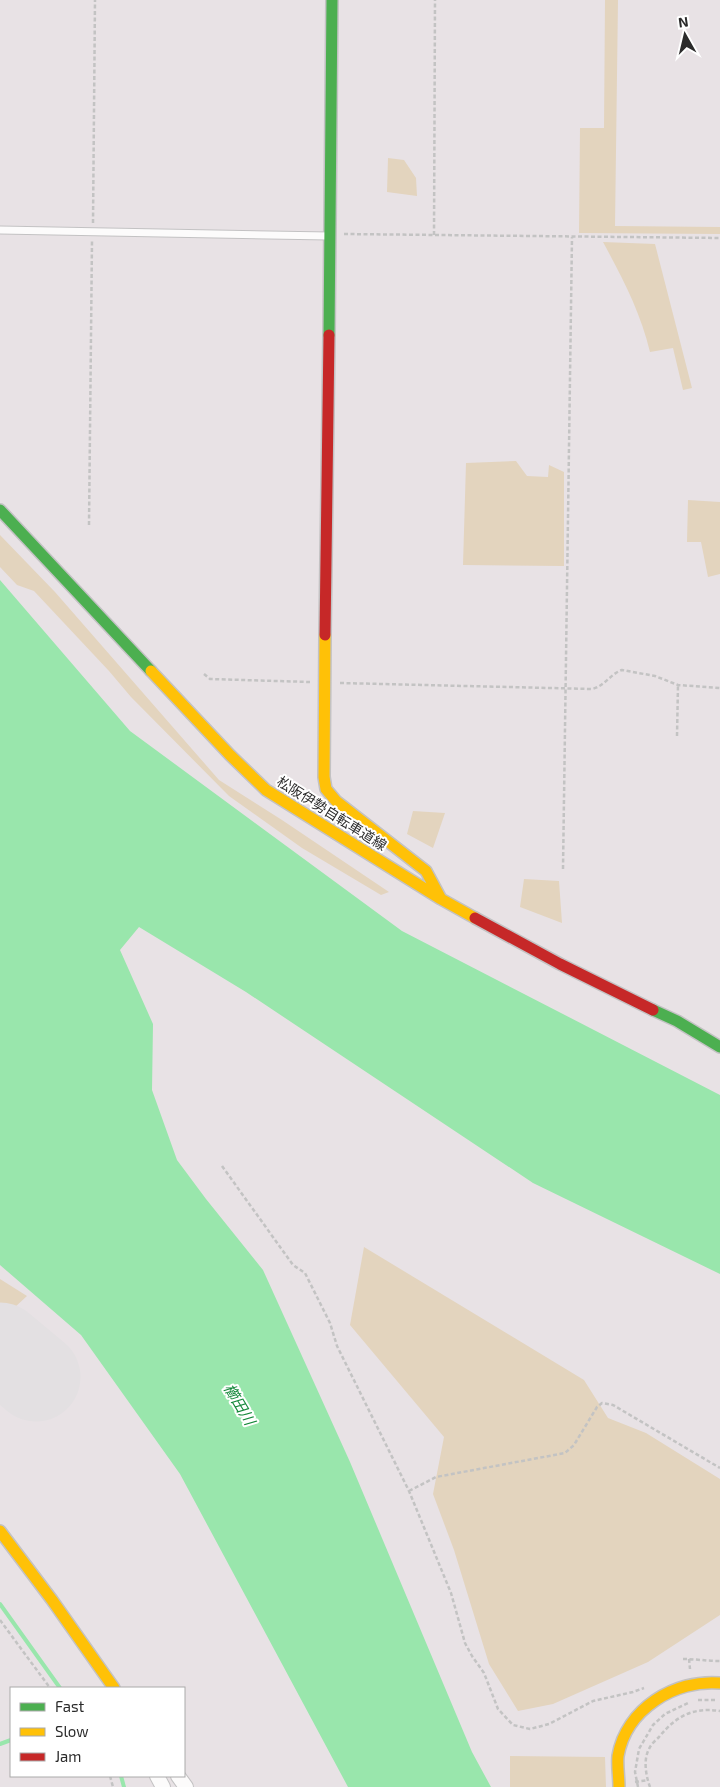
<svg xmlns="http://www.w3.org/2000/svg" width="720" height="1787" font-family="'Exo 2','Noto Sans JP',sans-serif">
  <rect width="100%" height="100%" fill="#e8e2e5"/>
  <path fill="#e3d4be" d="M605,0H618L615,226L720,227V234L579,233L580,128H604Z
    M388,158L404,160L416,178L417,196L387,192Z
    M603,242L655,244L692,388L683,390L673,348L650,352C640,311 623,279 603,242Z
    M516,461L527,476L548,477L549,465L564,472V566L463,565L466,463Z
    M688,500L720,502V574L708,577L701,542H687Z
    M0,535L55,592L219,780L282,820L389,892L381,895L302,848L229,796L131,697L109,671L34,591L17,585L0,567Z
    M413,811L445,813L433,848L407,834Z
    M524,879L559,881L562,923L520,907Z
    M364,1247L584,1380L608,1418L646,1433L720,1479V1615L648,1662L553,1704L518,1711L489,1664L454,1550L433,1494L444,1437L350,1325Z
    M0,1279L27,1296L0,1321Z
    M510,1756L605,1757L606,1787H510Z"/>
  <path fill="#99e6ac" d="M0,580L130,731L402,931L720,1095V1274L533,1183L246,992L139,927L120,950L153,1024L152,1090L177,1160L206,1199L263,1270L350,1462L472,1752L491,1787H348L180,1474L81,1335L0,1265Z"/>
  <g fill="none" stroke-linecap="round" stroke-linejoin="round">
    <path stroke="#99e6ac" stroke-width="4" d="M0,1604L60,1688
      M0,1744L11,1740
      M121,1776L124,1787"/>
    <path stroke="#e3e0e2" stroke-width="89" d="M0,1347L36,1377"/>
    <defs>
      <path id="lane" d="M0,230L329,236"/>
      <path id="street" d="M157,1776L163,1787
        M178,1776L186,1787"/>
      <path id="fast" d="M329,335L332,0
        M0,510L151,671
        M653,1010L677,1021L720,1047"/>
      <path id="slow" d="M325,635L324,777L326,789L336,801L426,871L441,899
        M151,671L230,755L266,790L441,899L475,918
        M0,1531L52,1600L114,1688
        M619,1787C619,1777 617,1766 618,1756C626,1709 675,1679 720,1683"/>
      <path id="jam" d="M325,635L329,335
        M475,918L560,964L653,1010"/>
    </defs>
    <use href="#lane" stroke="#c3c2c3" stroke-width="9"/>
    <use href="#street" stroke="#c3c2c3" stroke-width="16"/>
    <use href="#fast" stroke="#c3c2c3" stroke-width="14"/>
    <use href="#slow" stroke="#c3c2c3" stroke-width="14"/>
    <use href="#jam" stroke="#c3c2c3" stroke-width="14"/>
    <path stroke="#c3c3c3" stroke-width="2.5" stroke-dasharray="4 2.5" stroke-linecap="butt" d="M93,223L95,0
      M344,234L720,238
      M434,235L435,0
      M89,525L92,241
      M204,674L210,679L310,682
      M340,683L592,689C605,686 610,674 622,670L655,676L678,685L720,688
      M677,736L678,685
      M563,869L572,237
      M222,1166L293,1265L305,1273L330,1323L337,1346L409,1491L451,1593L465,1643L472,1656L484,1673L498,1709L513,1725L530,1729L549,1724L593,1701L633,1692L644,1688
      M409,1491L436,1477L565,1453L574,1445L597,1407L602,1403L613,1405L720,1468
      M0,1620L50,1688
      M683,1659C695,1659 707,1661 720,1661
      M689,1659L690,1669
      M698,1700H715
      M110,1776L113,1787
      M635,1782L648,1780
      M638,1787L635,1772L639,1749L653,1725L665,1714L688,1703
      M650,1787C646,1776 643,1760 649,1749C651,1744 656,1740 659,1737C676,1716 693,1707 720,1711"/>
    <use href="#lane" stroke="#fcfbfb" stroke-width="7"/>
    <use href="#street" stroke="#fcfbfb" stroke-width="14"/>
    <use href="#fast" stroke="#4caf50" stroke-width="11"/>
    <use href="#slow" stroke="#ffc107" stroke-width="11"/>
    <use href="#jam" stroke="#c62828" stroke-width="11"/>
  </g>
  <g text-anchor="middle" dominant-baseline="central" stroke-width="4" stroke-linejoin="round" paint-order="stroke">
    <g font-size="14" fill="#2b2b2b" stroke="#fff">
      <text transform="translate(332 813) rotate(32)">松阪伊勢自転車道線</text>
    </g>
    <g font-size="15" font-style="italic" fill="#15883a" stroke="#fff">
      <text transform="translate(240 1404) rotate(59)">櫛田川</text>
    </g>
  </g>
  <rect x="10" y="1687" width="175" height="90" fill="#ffffff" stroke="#aaaaaa"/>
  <rect x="20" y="1703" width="25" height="8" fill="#4caf50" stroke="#aaaaaa"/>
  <text x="55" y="1712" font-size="15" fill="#2b2b2b">Fast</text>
  <rect x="20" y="1728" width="25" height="8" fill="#ffc107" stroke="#aaaaaa"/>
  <text x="55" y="1737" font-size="15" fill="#2b2b2b">Slow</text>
  <rect x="20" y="1753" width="25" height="8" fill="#c62828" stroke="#aaaaaa"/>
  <text x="55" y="1762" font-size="15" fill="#2b2b2b">Jam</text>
  <g transform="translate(685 35) rotate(352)" stroke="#ffffff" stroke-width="4" paint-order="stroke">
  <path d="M0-4L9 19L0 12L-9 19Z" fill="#2b2b2b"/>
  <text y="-8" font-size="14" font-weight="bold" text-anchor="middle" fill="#2b2b2b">N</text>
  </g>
</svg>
